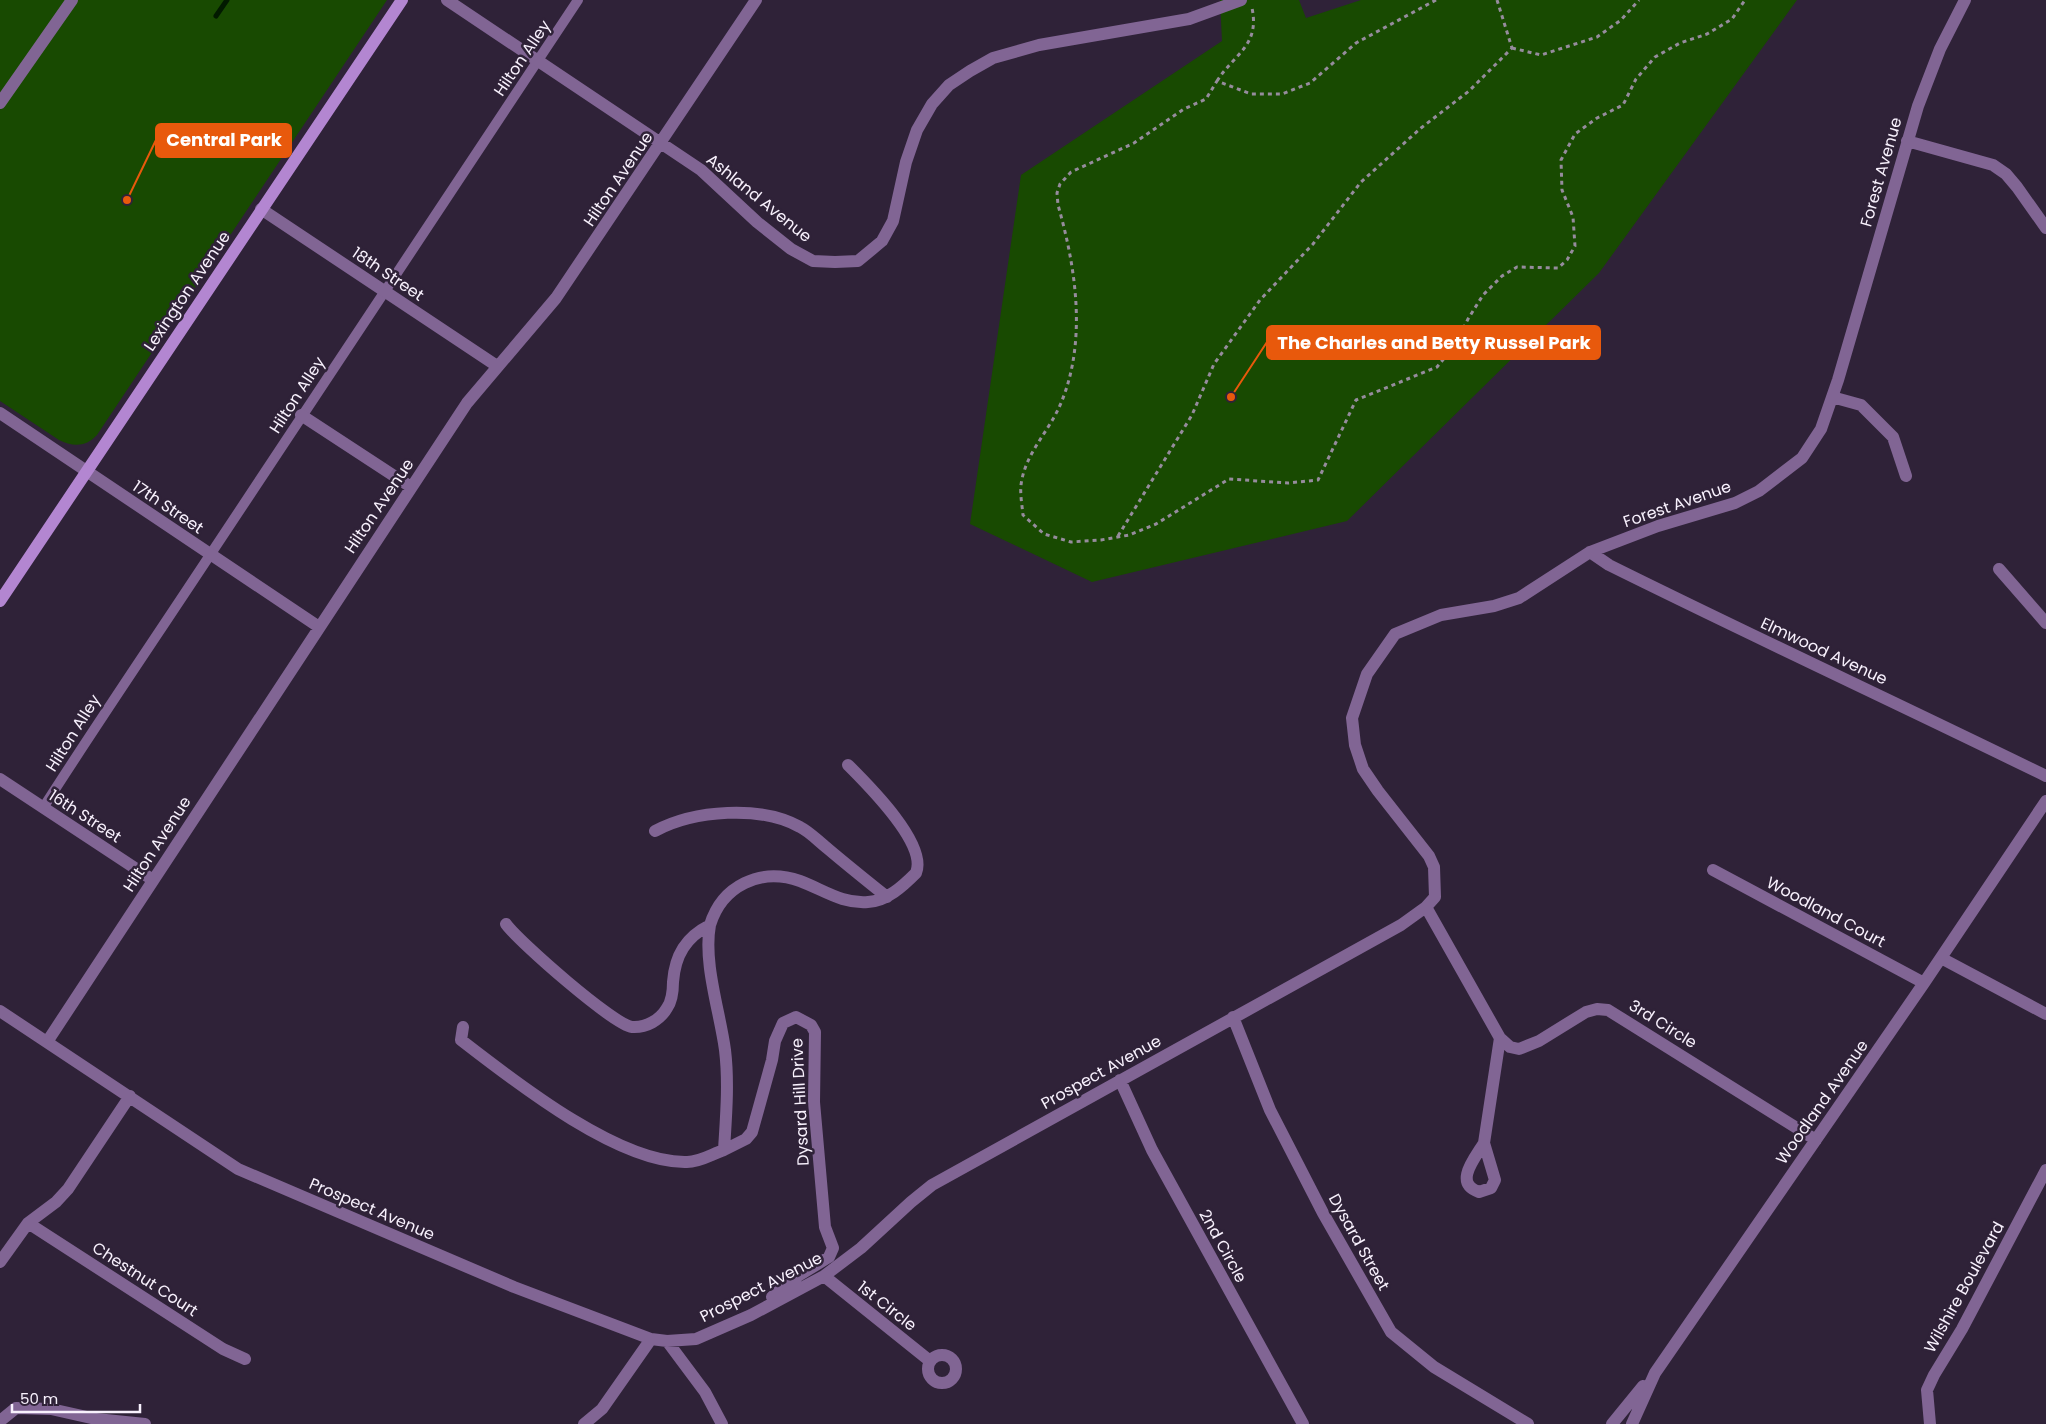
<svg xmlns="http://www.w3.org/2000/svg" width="2046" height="1424" font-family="Poppins,sans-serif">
  <rect width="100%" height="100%" fill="#2f2238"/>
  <path fill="#184a01" d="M0,0H387L97,435C86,447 73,447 59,440L0,401Z
    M1220,0H1299L1306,18L1361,0H1797L1599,273L1347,521L1092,582L970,524L1021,175L1222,41Z"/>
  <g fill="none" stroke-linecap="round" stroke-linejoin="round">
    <path stroke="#021a00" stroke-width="5" d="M216,16L227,0"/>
    <path stroke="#968c9d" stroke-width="3" stroke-dasharray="4 4" stroke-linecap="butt" d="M1436,0L1356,43L1310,83L1282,94H1251L1217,81L1206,99L1184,109L1134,143L1071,172L1060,184L1057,193L1058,205C1076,268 1087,341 1061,403C1049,432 1025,453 1021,485C1020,494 1022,505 1023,515L1044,534L1071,542L1101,540L1129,535L1156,524L1229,479L1288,483L1318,480L1356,400L1437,367L1455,345L1468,319L1483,295L1502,276L1517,267L1558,268L1567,260L1575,246L1573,217L1562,190L1561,160L1575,134L1597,118L1623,105L1636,79L1655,57L1680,43L1707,34L1732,19L1745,0
      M1497,0L1512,48
      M1512,48L1541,55L1597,37L1621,20L1639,0
      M1217,81C1234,54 1260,46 1252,8
      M1118,536L1192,415L1214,364L1260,300L1313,244L1361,182L1421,128L1469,91L1512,48"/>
    <path stroke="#816594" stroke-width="10" d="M43,808C98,722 156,637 212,552C333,367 455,183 578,0"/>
    <path stroke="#816594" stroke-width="12" d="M447,0L701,170L757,222L791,249L813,261L835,262L858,261L882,241L893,221L906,162L917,130L932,104L949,85L970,71L993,58L1039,45L1189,19L1241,0
      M0,103L72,0
      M1907,141L1993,165L2006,174L2017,187L2046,228
      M261,209L497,366
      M1832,397L1861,405L1893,437L1906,476
      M0,413L319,627
      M301,415L411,487
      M1590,552L1609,565C1754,637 1901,705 2046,776
      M1999,569L2046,623
      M0,779L153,880
      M655,831C694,810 761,805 800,827C810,832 818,841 827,848C847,865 867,881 887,897
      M1713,870L1924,983
      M1426,907L1500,1038L1510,1047L1519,1049L1539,1041L1586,1012L1597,1009L1608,1010L1816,1140
      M506,924C519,942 614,1025 632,1027C646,1028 660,1020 667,1008C672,1001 673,991 673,982C675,955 686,937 710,925C722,886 760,867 800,881C824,890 842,904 868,902C887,901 903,886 916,873C928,844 867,784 848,765
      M1941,958L2046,1014
      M0,1011L238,1169L514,1287L651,1339L667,1341L696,1339L751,1315L824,1276L861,1248L911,1202L932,1185L1401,925L1426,907L1435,897L1434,867L1429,856L1378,791L1363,769L1355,745L1352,718L1367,674L1395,634L1441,615L1494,606L1519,598L1590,552L1658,526L1735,503L1759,491L1802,458L1821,429L1838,380L1918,106L1940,49L1965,0
      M1233,1017L1270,1110L1323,1213L1391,1332L1434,1367L1528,1424
      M463,1027L461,1040C514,1081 619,1164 687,1162C700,1162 712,1154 724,1150C726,1117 729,1083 725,1050C720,1012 703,963 710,925
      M47,1042L467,403L556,298L756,0
      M1120,1080L1152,1150L1303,1424
      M1484,1143L1495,1180L1491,1188L1479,1192C1453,1183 1475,1158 1484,1143Z
      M1484,1143L1500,1038
      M724,1150L746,1139L752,1132L772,1060L775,1041L783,1023L796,1017L811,1025L815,1032L814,1102L825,1227L833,1248L829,1257L798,1276L772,1297
      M28,1223L223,1349L245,1359
      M0,1262L28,1223L56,1202L68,1189L130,1096
      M824,1276L930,1361
      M667,1341L705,1392L722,1424
      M928 1369a14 14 0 1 1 28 0a14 14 0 1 1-28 0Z
      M0,1421L16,1408L51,1409L96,1419L145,1424
      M584,1424L602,1409L651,1339
      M1612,1424L1643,1386
      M1632,1424L1655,1373L1924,983L2046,801
      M1930,1424L1927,1390L1934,1375L1962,1329L2046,1170"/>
    <path stroke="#b386d1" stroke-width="12" d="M0,601L402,0"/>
  </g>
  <g text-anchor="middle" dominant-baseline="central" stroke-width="5" stroke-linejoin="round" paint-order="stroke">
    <g font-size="16" fill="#f8f1fd" stroke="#2f2238">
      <text transform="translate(522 58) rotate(-56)">Hilton Alley</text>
      <text transform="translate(1881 172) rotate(-74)">Forest Avenue</text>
      <text transform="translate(618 179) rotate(-56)">Hilton Avenue</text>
      <text transform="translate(759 198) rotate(39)">Ashland Avenue</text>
      <text transform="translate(388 274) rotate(34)">18th Street</text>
      <text transform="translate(187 291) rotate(-56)">Lexington Avenue</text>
      <text transform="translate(297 395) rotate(-57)">Hilton Alley</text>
      <text transform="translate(1677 504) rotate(-19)">Forest Avenue</text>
      <text transform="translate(379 506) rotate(-56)">Hilton Avenue</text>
      <text transform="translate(168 507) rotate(34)">17th Street</text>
      <text transform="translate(1824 651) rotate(25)">Elmwood Avenue</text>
      <text transform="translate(73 733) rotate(-58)">Hilton Alley</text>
      <text transform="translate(85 816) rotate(33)">16th Street</text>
      <text transform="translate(157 844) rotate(-57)">Hilton Avenue</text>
      <text transform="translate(1826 912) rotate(28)">Woodland Court</text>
      <text transform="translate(1663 1024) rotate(32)">3rd Circle</text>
      <text transform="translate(1101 1072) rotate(-29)">Prospect Avenue</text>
      <text transform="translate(800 1102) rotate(-93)">Dysard Hill Drive</text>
      <text transform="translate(1822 1102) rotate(-55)">Woodland Avenue</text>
      <text transform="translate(372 1209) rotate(23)">Prospect Avenue</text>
      <text transform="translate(1359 1242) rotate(61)">Dysard Street</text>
      <text transform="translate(1223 1246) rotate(61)">2nd Circle</text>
      <text transform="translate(145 1279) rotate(33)">Chestnut Court</text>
      <text transform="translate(761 1287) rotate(-27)">Prospect Avenue</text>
      <text transform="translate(1964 1287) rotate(-61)">Wilshire Boulevard</text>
      <text transform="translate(887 1306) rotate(38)">1st Circle</text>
    </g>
  </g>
  <path fill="none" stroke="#e8590c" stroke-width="2" d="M127 200L156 140M1231 397L1267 342"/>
  <g fill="#e8590c" stroke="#2f2238" stroke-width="2">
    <circle cx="127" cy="200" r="5"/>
    <circle cx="1231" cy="397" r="5"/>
  </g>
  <g fill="#e8590c" stroke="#e8590c" stroke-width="2">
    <rect x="156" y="124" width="135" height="33" rx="5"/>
    <rect x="1267" y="326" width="333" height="33" rx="5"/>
  </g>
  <g font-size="18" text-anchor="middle" font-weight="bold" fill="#fff">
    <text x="224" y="146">Central Park</text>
    <text x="1434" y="349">The Charles and Betty Russel Park</text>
  </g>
  <path d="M12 1404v8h128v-8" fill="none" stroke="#f8f1fd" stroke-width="2.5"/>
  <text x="20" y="1404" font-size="15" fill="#f8f1fd" stroke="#2f2238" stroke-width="4" paint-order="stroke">50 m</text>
</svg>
